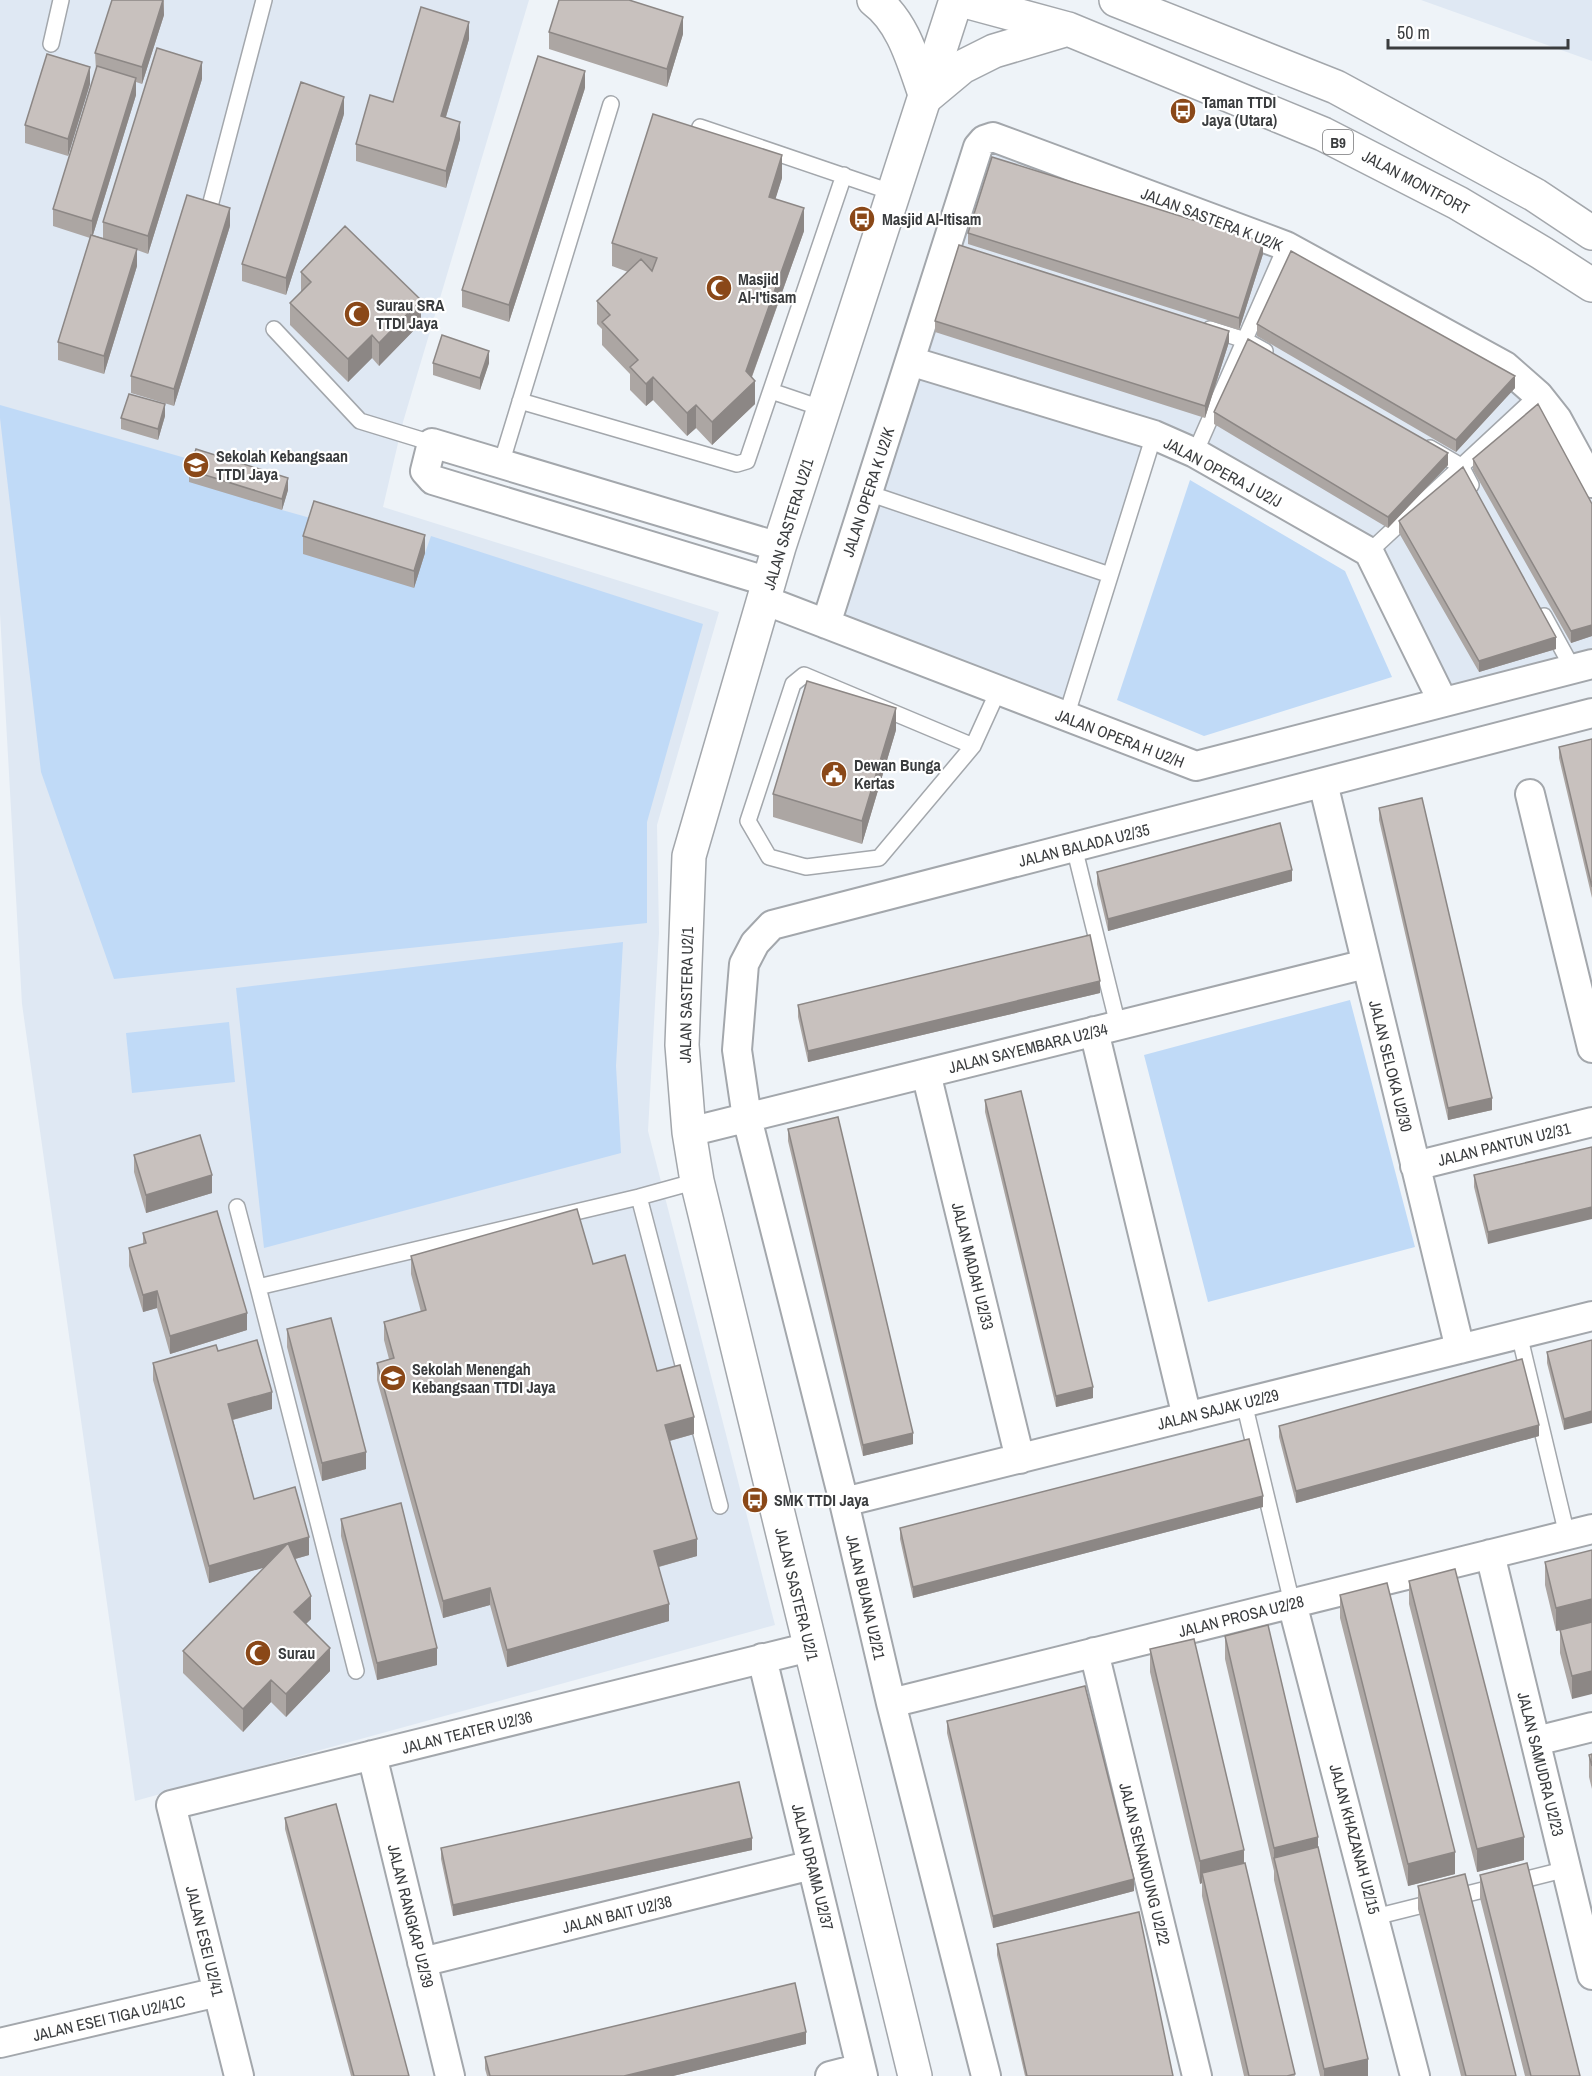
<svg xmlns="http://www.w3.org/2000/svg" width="1592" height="2076" font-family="'Archivo Narrow',sans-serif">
  <rect width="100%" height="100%" fill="#eef3f8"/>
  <path fill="#dfe8f3" d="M0,0H529L403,422L383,507L719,612L657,825L659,933L648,1131L775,1625L135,1801L22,1004L0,614Z
    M1421,0H1592V61Z
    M987,150L1276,251L1497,371L1548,421L1592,501V654L1448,692L1370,541L1150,425L1062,707L838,618Z"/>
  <path fill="#c0daf7" d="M0,405L196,461L282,510L314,519L304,553H425L431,536L703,624L647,822V923L114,979L41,772L0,418Z
    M1190,480L1345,571L1392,677L1204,736L1117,700Z
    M623,942L616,1066L621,1153L264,1248L236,988Z
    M1350,1000L1415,1247L1208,1302L1144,1055Z
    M229,1022L235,1082L132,1093L126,1033Z"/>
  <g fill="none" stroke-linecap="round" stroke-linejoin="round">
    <defs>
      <path id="lane" d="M51,44L61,0
        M700,127L894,193
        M210,206L264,0
        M274,329L360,421L432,443
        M1210,329L1245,340L1265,351
        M771,391L824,409
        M520,401L737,464L747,461L844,175
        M1430,448L1461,466L1471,485
        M1195,453L1286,246
        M501,464L611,104
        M868,493L1110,575
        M1369,552L1538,395
        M1544,616L1573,669
        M804,675L973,746L879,858L806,867L769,857L748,821L793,684Z
        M1066,717L1154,435
        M973,746L998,691
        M1074,847L1118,1025
        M639,1197L720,1506
        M237,1207L258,1287L639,1197L697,1181
        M258,1287L356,1671
        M1519,1334L1567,1535
        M1244,1403L1292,1603
        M1375,1917L1567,1869"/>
      <path id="street" d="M910,361L1154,435L1195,453L1369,552L1443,702
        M769,582L433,480L425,471L432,443L779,547
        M764,600L1196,766L1592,664
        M826,624L978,147L984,140L993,137L1286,246L1505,366L1538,395L1557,419L1592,483
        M1323,783L1460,1349
        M1530,794L1592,1048
        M1094,1031L1187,1417
        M926,1073L1020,1459
        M689,1132L1366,964
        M1415,1166L1592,1122
        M844,1502L1592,1316
        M1490,1554L1592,1975
        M1292,1603L1415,2076
        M1094,1652L1197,2076
        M762,1658L863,2076
        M891,1703L1592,1529
        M1536,1741L1592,1727
        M372,1755L450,2076
        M422,1962L812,1865
        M0,2043L218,1992
        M239,2076L171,1805L810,1647
        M830,2076L861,2068
        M986,2076L891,1703L844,1502L747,1118L737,1050L744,964L755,943L772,925L1592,713"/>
      <path id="secondary" d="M915,2076L697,1181L689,1132L682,1045L689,856L779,547L956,0"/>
      <path id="primary" d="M874,0C904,22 914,64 926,97L962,67L994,51L1068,29
        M961,0L1068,29L1323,134L1458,203L1542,253L1592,285
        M1116,0L1336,87L1535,195L1592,233"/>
    </defs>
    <use href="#lane" stroke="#a3a7ac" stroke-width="18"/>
    <use href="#street" stroke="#a3a7ac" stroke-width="32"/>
    <use href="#secondary" stroke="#a3a7ac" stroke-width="36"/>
    <use href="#primary" stroke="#a3a7ac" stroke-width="36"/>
    <use href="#lane" stroke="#fff" stroke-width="15"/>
    <use href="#street" stroke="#fff" stroke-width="28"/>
    <use href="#secondary" stroke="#fff" stroke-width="33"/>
    <use href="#primary" stroke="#fff" stroke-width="33"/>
  </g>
  <path fill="#aca6a3" d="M164,0V15L142,84L136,82V95L93,235L103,238V222L202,79L148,254L137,250V266L104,374L58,360V342L90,238L53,226V209L96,70L95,53Z
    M549,32L683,34L667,87L549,49Z
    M469,39L446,117L460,139L446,188L356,161V144L393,102Z
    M90,84L68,156L25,143V125Z
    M585,88L509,322L462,307V290Z
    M344,114L286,295L242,281V264Z
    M782,178L775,199L804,231L752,377L755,404L712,445L696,428L687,436L653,400L646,406L630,390V374L602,345V329L597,324V301L628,272L612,266V243Z
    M230,226L174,406L131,393V376Z
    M968,233L1263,254L1239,330L968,244Z
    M301,272L421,323L379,366L372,358L348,382L290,325V303L301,292Z
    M935,321L1229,342L1205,418L935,332Z
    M1257,324L1515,388L1456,452L1257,336Z
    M433,363H489L480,390L433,375Z
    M1214,412L1448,465L1388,528L1214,424Z
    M165,416L158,440L121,429V418Z
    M1473,459L1592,504V636L1571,643L1473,470Z
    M189,470L288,490L282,510L189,482Z
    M1399,521L1556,649L1479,672L1399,533Z
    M303,536L425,553L414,588L303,554Z
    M896,730L862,844L773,817V794Z
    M1592,739V898L1559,758V747Z
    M1379,808L1492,1110L1448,1120L1379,820Z
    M1097,872L1292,881L1108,931L1097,884Z
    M1100,993L808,1062L798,1017V1005Z
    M985,1100L1093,1398L1056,1407L985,1112Z
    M788,1129L913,1444L863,1456L788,1141Z
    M1592,1147L1488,1244L1474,1187V1175Z
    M134,1155L212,1193L146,1213L134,1172Z
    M143,1233L247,1330L170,1354L157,1308L143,1312L129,1266V1248L143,1244Z
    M411,1256L593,1264L694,1434L670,1441L697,1556L659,1567L669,1621L507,1667L490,1605L443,1618L377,1380V1363L389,1359L384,1340V1322L421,1312L411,1274Z
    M287,1329L366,1469L322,1481L287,1347Z
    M1592,1340L1564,1430L1547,1363V1352Z
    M218,1351L272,1409L233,1420L254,1499L309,1555L295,1559L311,1619L306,1624L330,1671L286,1717L271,1702L243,1732L183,1673V1651L265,1567L209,1583L153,1380V1363Z
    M1279,1426L1539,1436L1296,1503L1279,1437Z
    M1263,1507L913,1598L900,1539V1528Z
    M341,1519L437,1665L377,1680L341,1536Z
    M1545,1562L1592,1622L1556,1631L1545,1585Z
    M1409,1581L1524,1860L1477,1872L1409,1604Z
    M1340,1595L1455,1874L1408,1886L1340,1618Z
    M1592,1622L1572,1699L1560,1653V1630Z
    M1225,1636L1318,1848L1368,2076H1320L1274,1880V1871L1225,1659Z
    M1150,1649L1244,1863L1295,2076H1244L1202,1896V1883L1200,1884L1150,1672Z
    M947,1721L1134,1891L993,1928L947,1733Z
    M1592,1754V1789L1589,1777V1755Z
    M285,1818L409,2076H351L285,1829Z
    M441,1848L752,1850L453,1916L441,1859Z
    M1480,1875L1580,2076H1525L1480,1898Z
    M1418,1886L1516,2076H1461L1418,1909Z
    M997,1944L1173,2076H1025L997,1955Z
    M806,2044L673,2076H487L485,2069V2057Z"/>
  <path fill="#8c8785" d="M163,0L164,15L142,84V67Z
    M683,17V34L667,87V69Z
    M469,22V39L441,133V116Z
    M202,62V79L148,254V236Z
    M90,67V84L68,156V139Z
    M585,71V88L509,322V305Z
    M136,78V95L92,238V221Z
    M344,97V114L286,295V278Z
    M460,122V139L446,188V171Z
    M782,155V178L769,220V197Z
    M230,208V226L174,406V389Z
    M804,208V231L748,387L755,381V404L712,445V422L746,371Z
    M1263,242V254L1239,330V318Z
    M137,249V266L104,374V356Z
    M421,300V323L379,366V343Z
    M1229,331V342L1205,418V406Z
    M372,335V358L348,382V359Z
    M489,351V363L480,390V378Z
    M1515,376V388L1456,452V440Z
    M653,377V400L646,406V384Z
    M165,404V416L158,440V429Z
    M696,405V428L687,436V413Z
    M1448,453V465L1388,528V517Z
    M288,478V490L282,510V499Z
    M425,535V553L414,588V571Z
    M1592,625V636L1571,643V631Z
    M1556,637V649L1479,672V661Z
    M896,708V730L862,844V821Z
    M1292,870V881L1108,931V919Z
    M1100,981V993L808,1062V1051Z
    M1492,1098V1110L1448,1120V1108Z
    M212,1175V1193L146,1213V1195Z
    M1592,1207V1219L1488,1244V1232Z
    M157,1291V1308L143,1312V1295Z
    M247,1313V1330L170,1354V1336Z
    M1093,1387V1398L1056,1407V1396Z
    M272,1392V1409L228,1421V1404Z
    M1592,1411V1423L1564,1430V1419Z
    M694,1417V1434L665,1442V1425Z
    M1539,1425V1436L1296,1503V1491Z
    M913,1433V1444L863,1456V1445Z
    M366,1452V1469L322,1481V1463Z
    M1263,1496V1507L913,1598V1587Z
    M309,1537V1555L209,1583V1566Z
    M697,1539V1556L654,1568V1551Z
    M490,1588V1605L443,1618V1601Z
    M311,1596V1619L294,1635V1612Z
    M1592,1599V1622L1556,1631V1608Z
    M669,1604V1621L507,1667V1650Z
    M330,1648V1671L286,1717V1694Z
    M437,1648V1665L377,1680V1663Z
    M1592,1671V1694L1572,1699V1676Z
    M271,1680V1702L243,1732V1709Z
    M1318,1837V1860L1274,1858V1871V1848Z
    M1524,1837V1860L1477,1872V1849Z
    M752,1838V1850L453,1916V1905Z
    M1244,1850V1873H1202V1883L1200,1884V1861Z
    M1455,1852V1874L1408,1886V1864Z
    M1134,1879V1891L993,1928V1916Z
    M806,2032V2044L673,2076H624Z
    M1368,2059V2076H1324V2069Z"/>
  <path fill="#c8c1be" stroke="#8c8785" stroke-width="1.5" d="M112,0H163L142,67L95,53Z
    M559,0H629L683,17L667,69L549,32Z
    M421,7L469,22L441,116L460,122L446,171L356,144L370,95L393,102Z
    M157,48L202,62L148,236L103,222Z
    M47,54L90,67L68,139L25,125Z
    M538,56L585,71L509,305L462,290Z
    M97,66L136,78L92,221L53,209Z
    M301,82L344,97L286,278L242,264Z
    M653,114L782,155L769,197L804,208L746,371L755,381L712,422L696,405L687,413L653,377L646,384L630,367L638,360L602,322L610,315L597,301L641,259L652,271L657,258L612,243Z
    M992,157L1263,242L1239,318L968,233Z
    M187,195L230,208L174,389L131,376Z
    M345,226L421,300L379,343L372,335L348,359L290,303L311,282L301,272Z
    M91,235L137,249L104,356L58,342Z
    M959,245L1229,331L1205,406L935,321Z
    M1291,251L1515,376L1456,440L1257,324Z
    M442,335L489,351L480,378L433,363Z
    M1248,339L1448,453L1388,517L1214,412Z
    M129,394L165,404L158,429L121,418Z
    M1538,404L1592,504V625L1571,631L1473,459Z
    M196,449L288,478L282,499L189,470Z
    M1463,467L1556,637L1479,661L1399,521Z
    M314,501L425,535L414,571L303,536Z
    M807,681L896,708L862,821L773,794Z
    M1592,739V887L1559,747Z
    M1422,798L1492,1098L1448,1108L1379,808Z
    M1280,823L1292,870L1108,919L1097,872Z
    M1090,935L1100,981L808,1051L798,1005Z
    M1021,1091L1093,1387L1056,1396L985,1100Z
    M838,1117L913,1433L863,1445L788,1129Z
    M200,1135L212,1175L146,1195L134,1155Z
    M1592,1147V1207L1488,1232L1474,1175Z
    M577,1209L593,1264L625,1255L657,1371L680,1365L694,1417L665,1425L697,1539L654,1551L669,1604L507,1650L490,1588L443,1601L377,1363L394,1358L384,1322L426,1310L411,1256Z
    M217,1211L247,1313L170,1336L157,1291L143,1295L129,1248L146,1243L143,1233Z
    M331,1318L366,1452L322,1463L287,1329Z
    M257,1340L272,1392L228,1404L254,1499L295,1487L309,1537L209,1566L153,1363L216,1345L218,1351Z
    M1592,1340V1411L1564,1419L1547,1352Z
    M1522,1359L1539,1425L1296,1491L1279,1426Z
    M1249,1439L1263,1496L913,1587L900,1528Z
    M401,1503L437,1648L377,1663L341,1519Z
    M288,1543L311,1596L294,1612L330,1648L286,1694L271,1680L243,1709L183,1651Z
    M1592,1550V1599L1556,1608L1545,1562Z
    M1455,1569L1524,1837L1477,1849L1409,1581Z
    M1387,1583L1455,1852L1408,1864L1340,1595Z
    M1592,1622V1671L1572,1676L1560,1630Z
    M1268,1625L1318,1837L1274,1848L1225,1636Z
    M1194,1639L1244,1850L1200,1861L1150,1649Z
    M1085,1686L1134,1879L993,1916L947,1721Z
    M1592,1754V1766L1589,1755Z
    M739,1782L752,1838L453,1905L441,1848Z
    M336,1804L409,2076H354L285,1818Z
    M1318,1847L1368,2059L1324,2069L1274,1858Z
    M1245,1863L1295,2074L1287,2076H1249L1202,1873Z
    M1527,1863L1580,2076H1531L1480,1875Z
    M1465,1874L1516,2076H1466L1418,1886Z
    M1139,1912L1173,2076H1027L997,1944Z
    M795,1983L806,2032L624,2076H490L485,2057Z"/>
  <defs>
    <symbol id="bus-disc" viewBox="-11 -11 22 22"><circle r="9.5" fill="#8a4818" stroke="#fff"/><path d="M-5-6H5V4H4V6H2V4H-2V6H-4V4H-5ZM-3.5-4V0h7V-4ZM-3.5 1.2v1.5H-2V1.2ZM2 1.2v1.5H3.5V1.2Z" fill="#fff"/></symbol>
    <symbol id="mosque-disc" viewBox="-11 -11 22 22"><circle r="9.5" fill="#8a4818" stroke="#fff"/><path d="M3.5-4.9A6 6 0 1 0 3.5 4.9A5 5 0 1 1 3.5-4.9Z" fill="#fff"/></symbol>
    <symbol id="school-disc" viewBox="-11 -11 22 22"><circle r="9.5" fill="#8a4818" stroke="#fff"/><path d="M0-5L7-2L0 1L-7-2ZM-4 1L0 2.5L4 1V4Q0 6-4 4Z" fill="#fff"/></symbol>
    <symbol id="civic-disc" viewBox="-11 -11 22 22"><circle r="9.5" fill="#8a4818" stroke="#fff"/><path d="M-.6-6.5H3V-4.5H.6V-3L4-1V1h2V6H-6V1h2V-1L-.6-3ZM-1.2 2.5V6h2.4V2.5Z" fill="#fff"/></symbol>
  </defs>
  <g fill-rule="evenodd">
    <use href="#bus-disc" x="1168" y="96" width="30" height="30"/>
    <use href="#bus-disc" x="847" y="204" width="30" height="30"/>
    <use href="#mosque-disc" x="704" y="273" width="30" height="30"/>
    <use href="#mosque-disc" x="342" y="299" width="30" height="30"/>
    <use href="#school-disc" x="181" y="450" width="30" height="30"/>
    <use href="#civic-disc" x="819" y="759" width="30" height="30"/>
    <use href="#school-disc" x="378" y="1363" width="30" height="30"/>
    <use href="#bus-disc" x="740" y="1485" width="30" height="30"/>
    <use href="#mosque-disc" x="243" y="1638" width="30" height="30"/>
  </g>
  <g text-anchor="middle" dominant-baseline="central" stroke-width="4.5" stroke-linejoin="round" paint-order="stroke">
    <rect fill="#fff" stroke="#757678" stroke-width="1.5" x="1323" y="130" width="30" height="24" rx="4.5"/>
    <g font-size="15" font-weight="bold" fill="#3a3c3e">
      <text x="1338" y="142">B9</text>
    </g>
    <g font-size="16" font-weight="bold" fill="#3a3c3e" stroke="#fff" text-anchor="start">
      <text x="1202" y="102">Taman TTDI<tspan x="1202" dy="18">Jaya (Utara)</tspan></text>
      <text x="882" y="219">Masjid Al-Itisam</text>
      <text x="738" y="279">Masjid<tspan x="738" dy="18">Al-I'tisam</tspan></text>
      <text x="376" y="305">Surau SRA<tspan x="376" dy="18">TTDI Jaya</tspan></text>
      <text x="216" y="456">Sekolah Kebangsaan<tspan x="216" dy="18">TTDI Jaya</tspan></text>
      <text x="854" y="765">Dewan Bunga<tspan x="854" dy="18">Kertas</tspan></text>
      <text x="412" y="1369">Sekolah Menengah<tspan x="412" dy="18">Kebangsaan TTDI Jaya</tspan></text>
      <text x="774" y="1500">SMK TTDI Jaya</text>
      <text x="278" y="1653">Surau</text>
    </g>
    <g font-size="16" fill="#3a3c3e" stroke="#fff">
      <text transform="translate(1416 182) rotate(28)">JALAN MONTFORT</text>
      <text transform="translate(1212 219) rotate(21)">JALAN SASTERA K U2/K</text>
      <text transform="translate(1223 472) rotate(28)">JALAN OPERA J U2/J</text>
      <text transform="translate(868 492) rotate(-72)">JALAN OPERA K U2/K</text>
      <text transform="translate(788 524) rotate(-73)">JALAN SASTERA U2/1</text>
      <text transform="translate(1120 738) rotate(21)">JALAN OPERA H U2/H</text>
      <text transform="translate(1084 845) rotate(-14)">JALAN BALADA U2/35</text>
      <text transform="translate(686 995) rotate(-89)">JALAN SASTERA U2/1</text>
      <text transform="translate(1028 1048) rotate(-14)">JALAN SAYEMBARA U2/34</text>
      <text transform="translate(1391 1066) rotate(76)">JALAN SELOKA U2/30</text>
      <text transform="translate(1504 1144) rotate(-14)">JALAN PANTUN U2/31</text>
      <text transform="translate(973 1266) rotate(76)">JALAN MADAH U2/33</text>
      <text transform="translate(1218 1409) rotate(-14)">JALAN SAJAK U2/29</text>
      <text transform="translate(797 1594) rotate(76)">JALAN SASTERA U2/1</text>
      <text transform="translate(866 1597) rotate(77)">JALAN BUANA U2/21</text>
      <text transform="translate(1241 1616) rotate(-14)">JALAN PROSA U2/28</text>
      <text transform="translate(467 1732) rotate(-14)">JALAN TEATER U2/36</text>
      <text transform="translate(1541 1764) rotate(76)">JALAN SAMUDRA U2/23</text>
      <text transform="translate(1355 1839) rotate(75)">JALAN KHAZANAH U2/15</text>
      <text transform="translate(1145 1864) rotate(76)">JALAN SENANDUNG U2/22</text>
      <text transform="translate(813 1867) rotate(76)">JALAN DRAMA U2/37</text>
      <text transform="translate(617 1914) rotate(-14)">JALAN BAIT U2/38</text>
      <text transform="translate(411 1916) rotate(76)">JALAN RANGKAP U2/39</text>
      <text transform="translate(205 1941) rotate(76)">JALAN ESEI U2/41</text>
      <text transform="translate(109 2018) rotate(-13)">JALAN ESEI TIGA U2/41C</text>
    </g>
  </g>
  <path d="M1388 39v9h180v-9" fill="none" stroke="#3a3c3e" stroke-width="3"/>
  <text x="1397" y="39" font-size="18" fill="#3a3c3e" stroke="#ffffff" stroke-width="4.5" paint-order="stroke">50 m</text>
</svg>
